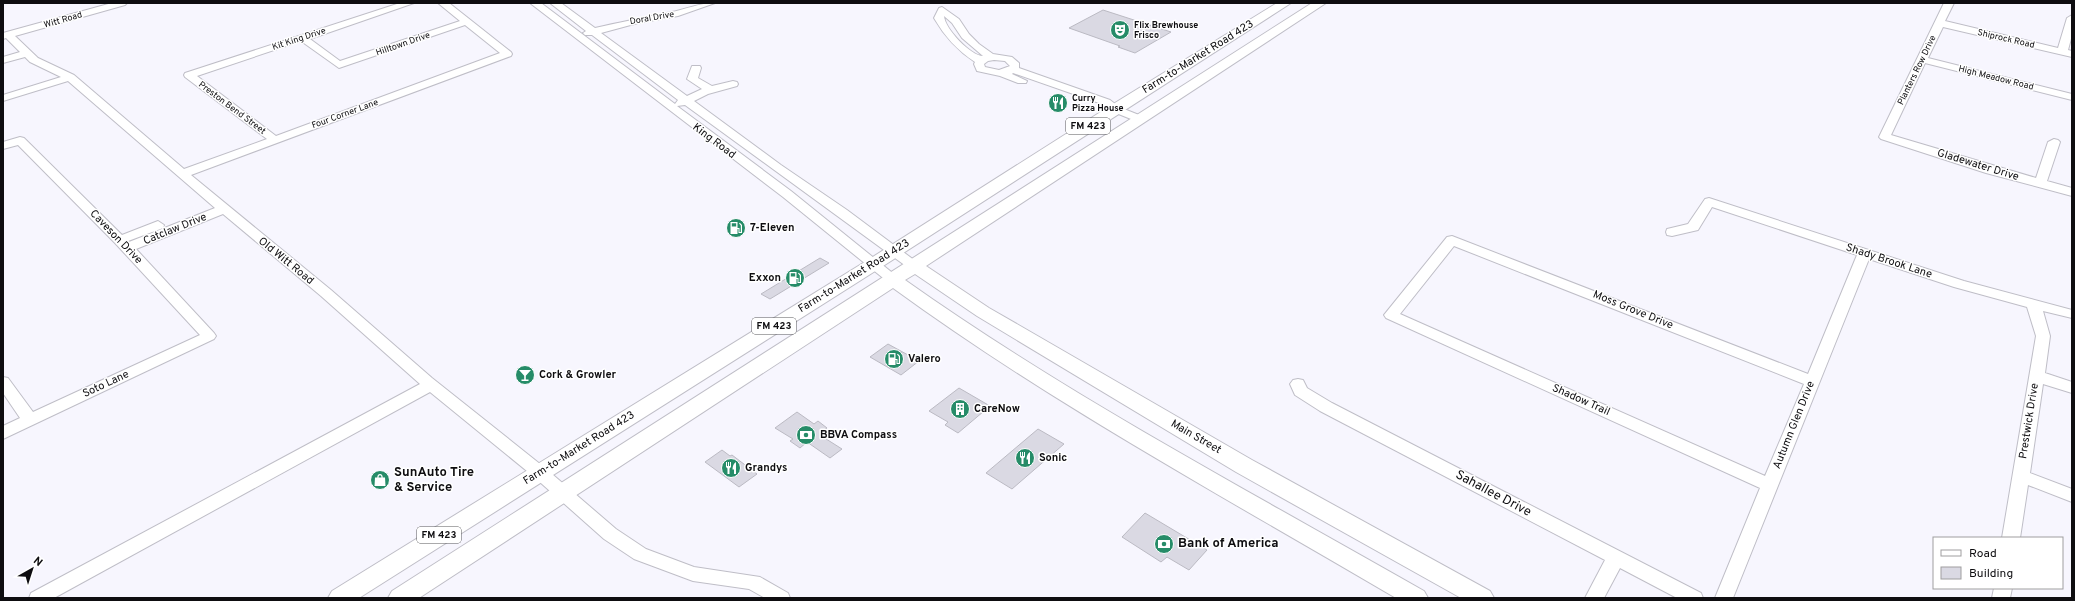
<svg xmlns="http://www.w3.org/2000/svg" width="2075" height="601" font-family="Overpass,sans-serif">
  <rect width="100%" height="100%" fill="#f7f6fe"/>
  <path fill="#dad9e3" stroke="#bbbac3" d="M1103,10L1171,32L1135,53L1118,47L1120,46L1069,28Z
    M820,258L829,263L770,299L761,294Z
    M888,344L919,361L901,375L870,357Z
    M959,388L990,406L958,433L945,425L948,422L929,411Z
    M797,412L814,424L818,421L827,428L824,430L829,433L823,437L842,449L830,458L807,442L800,448L790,441L793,439L775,428Z
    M1038,429L1064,444L1012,489L986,473Z
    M722,450L730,456L732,455L757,474L739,487L705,462Z
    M1145,513L1207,550L1189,570L1167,557L1161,562L1122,537Z"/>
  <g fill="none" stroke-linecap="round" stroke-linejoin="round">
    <defs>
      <path id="minor" d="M112,3H127L125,5L15,36L38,58L74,75L184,169L267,139L185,77L184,75L185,73L400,3H414L310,39L340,61L460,21L438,3H449L511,52L512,54L511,56L191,175L331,290L432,378L545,468L616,529L646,549L694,567L760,577L788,593L790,598H765L749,589L693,581L634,559L604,539L533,476L430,392L54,598H29L31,593L420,384L321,296L223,214L136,249L214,333L216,336L214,339L3,439V426L20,418L3,393V377L8,378L33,412L200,335L115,243L18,145L3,149V142L20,137L24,138L122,235L158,221L164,225L163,228L128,241L129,242L215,208L68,81L3,101V95L61,77L30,62L25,57L3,63V57L20,52L6,38L3,39V33ZM465,25L500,53L276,136L197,76L301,41L339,68Z
        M530,3H541L675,104L678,100L592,35H585L583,33L586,31L550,3H561L595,28C621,22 646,17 672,12C687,9 699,3 715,3L678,16L638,23L601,33L687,96L702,89L687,79L692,66H700L701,68L698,78L712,86L733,81L737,82L738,84L737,86L708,94L694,101L781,165L847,210L922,266L920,269H910L685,105L677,106L791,191L900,279L898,282H888L783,197Z
        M1944,3H1954L1945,21L2058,48L2067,18L2072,15V35L2068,50L2072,51V57L1943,27L1928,58L2072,94V100L1925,63L1891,135L2036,178L2048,142L2054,139L2058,140L2060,142L2047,181L2072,188V196L1986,173L1881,139L1879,137Z
        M942,7L959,19L969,34L979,44L993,54L1012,57L1019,63V68L1110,100L1119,107L1144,117L1146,119L1140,122L1136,121L1111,111L1102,104L1013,73L1012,74L1027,81L1026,83H1018L1000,76L977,71L974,64L975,62C957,50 945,37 934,18L939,8ZM944,16L952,23L962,38L983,56C971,56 945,29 944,16ZM994,60L1005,61L1010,66L999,70L985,67L984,64L988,61Z
        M1709,198L1964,281L2072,310V318L2043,311L2050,336L2045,373L2072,382V393L2043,384L2030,473L2072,489V502L2028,485L2020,538H2002L2036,336L2027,307L1954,287L1869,259L1733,598H1715L1760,488L1386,318L1384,315L1447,237L1452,236L1808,374L1857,255L1712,207L1698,230L1672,236L1667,235L1666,232L1667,229L1688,224L1705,199ZM1454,246L1804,384L1765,476L1400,314Z
        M1298,379L1303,380L1307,388L1332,403L1701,593L1703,598H1677L1620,568L1604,598H1585L1605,560L1320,411L1295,395L1290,384L1293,380Z
        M1994,588H2012L2010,598H1992Z"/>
      <path id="major" d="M1277,3H1291L880,268L359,598H328L332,591L868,260L1110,106Z
        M1312,3H1326L926,266L989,308L1252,460L1490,591L1494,598H1461L1236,472L977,316L915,274L905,280C1070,397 1249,491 1424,591L1428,598H1396C1226,498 1052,404 893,288L419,598H388L392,591Z"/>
    </defs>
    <use href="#minor" stroke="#bfbec7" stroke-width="2"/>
    <use href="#major" stroke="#bfbec7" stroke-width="2"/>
    <use href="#minor" fill="#fff" fill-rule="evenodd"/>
    <use href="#major" fill="#fff" fill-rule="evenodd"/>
  </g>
  <defs>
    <symbol id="theatre-disc" viewBox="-11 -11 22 22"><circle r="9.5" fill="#268c68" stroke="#fff"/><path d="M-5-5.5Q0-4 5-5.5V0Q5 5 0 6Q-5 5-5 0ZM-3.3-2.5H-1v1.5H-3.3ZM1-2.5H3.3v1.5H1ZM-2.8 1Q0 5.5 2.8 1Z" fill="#fff"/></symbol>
    <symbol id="restaurant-disc" viewBox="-11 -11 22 22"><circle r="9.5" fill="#268c68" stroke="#fff"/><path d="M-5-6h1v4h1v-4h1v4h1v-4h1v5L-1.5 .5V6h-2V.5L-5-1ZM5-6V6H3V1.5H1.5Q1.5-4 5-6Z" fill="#fff"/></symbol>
    <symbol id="fuel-disc" viewBox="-11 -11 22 22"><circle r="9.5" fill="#268c68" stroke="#fff"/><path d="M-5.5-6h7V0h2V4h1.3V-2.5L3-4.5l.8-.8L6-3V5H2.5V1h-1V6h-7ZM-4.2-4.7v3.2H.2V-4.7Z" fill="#fff"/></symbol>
    <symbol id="bar-disc" viewBox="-11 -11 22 22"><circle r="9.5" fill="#268c68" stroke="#fff"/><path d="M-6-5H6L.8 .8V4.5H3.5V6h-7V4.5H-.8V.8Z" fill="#fff"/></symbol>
    <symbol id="building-disc" viewBox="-11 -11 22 22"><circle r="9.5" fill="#268c68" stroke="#fff"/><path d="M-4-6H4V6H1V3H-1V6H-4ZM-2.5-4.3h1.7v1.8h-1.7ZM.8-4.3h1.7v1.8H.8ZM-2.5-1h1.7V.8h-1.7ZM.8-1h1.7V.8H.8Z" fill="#fff"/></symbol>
    <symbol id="bank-disc" viewBox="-11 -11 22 22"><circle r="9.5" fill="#268c68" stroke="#fff"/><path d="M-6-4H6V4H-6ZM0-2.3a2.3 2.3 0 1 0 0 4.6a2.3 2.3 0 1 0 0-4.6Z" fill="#fff"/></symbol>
    <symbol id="shop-disc" viewBox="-11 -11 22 22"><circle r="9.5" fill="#268c68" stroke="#fff"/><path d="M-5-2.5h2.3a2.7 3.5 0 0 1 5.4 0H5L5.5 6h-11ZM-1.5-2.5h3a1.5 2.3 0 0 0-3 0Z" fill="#fff"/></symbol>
  </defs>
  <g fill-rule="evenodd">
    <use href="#theatre-disc" x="1109" y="19" width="22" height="22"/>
    <use href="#restaurant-disc" x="1047" y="92" width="22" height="22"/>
    <use href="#fuel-disc" x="725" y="217" width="22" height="22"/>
    <use href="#fuel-disc" x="784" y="267" width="22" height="22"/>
    <use href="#fuel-disc" x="883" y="348" width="22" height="22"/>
    <use href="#bar-disc" x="514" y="364" width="22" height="22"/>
    <use href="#building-disc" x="949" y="398" width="22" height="22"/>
    <use href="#bank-disc" x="795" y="424" width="22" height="22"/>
    <use href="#restaurant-disc" x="1014" y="447" width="22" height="22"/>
    <use href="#restaurant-disc" x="720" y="457" width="22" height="22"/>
    <use href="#shop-disc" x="369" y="469" width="22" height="22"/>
    <use href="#bank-disc" x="1153" y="533" width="22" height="22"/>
  </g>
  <g text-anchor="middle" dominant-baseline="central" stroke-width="3" stroke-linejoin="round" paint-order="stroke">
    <g font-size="9" fill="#0e0d10" stroke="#fff">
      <text transform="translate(652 18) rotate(-10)">Doral Drive</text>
      <text transform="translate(63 20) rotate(-16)">Witt Road</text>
      <text transform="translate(299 39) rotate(-18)">Kit King Drive</text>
      <text transform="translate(2006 39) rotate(13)">Shiprock Road</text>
      <text transform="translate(403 44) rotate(-19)">Hilltown Drive</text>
      <text transform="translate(1917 70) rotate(-64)">Planters Row Drive</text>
      <text transform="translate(1996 78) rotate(14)">High Meadow Road</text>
      <text transform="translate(232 108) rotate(37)">Preston Bend Street</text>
      <text transform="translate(345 114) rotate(-20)">Four Corner Lane</text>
    </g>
    <g font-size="9" font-weight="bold" fill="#0e0d10" stroke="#fff" text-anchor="start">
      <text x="1134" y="25">Flix Brewhouse<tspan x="1134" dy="10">Frisco</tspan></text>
      <text x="1072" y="98">Curry<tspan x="1072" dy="10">Pizza House</tspan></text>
    </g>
    <g fill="#fff" stroke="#565658" stroke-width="1">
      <rect x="1066" y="118" width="44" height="16" rx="3"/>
      <rect x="752" y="318" width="44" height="16" rx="3"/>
      <rect x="417" y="527" width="44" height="16" rx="3"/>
    </g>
    <g font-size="10" font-weight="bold" fill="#0e0d10">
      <text x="1088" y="126">FM 423</text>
      <text x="774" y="326">FM 423</text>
      <text x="439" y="535">FM 423</text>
    </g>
    <g font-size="11" fill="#0e0d10" stroke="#fff">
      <text transform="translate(1198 57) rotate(-32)">Farm-to-Market Road 423</text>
      <text transform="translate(714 141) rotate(37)">King Road</text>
      <text transform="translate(1978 165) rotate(17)">Gladewater Drive</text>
      <text transform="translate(175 229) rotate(-22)">Catclaw Drive</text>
      <text transform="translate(116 237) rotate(46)">Caveson Drive</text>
      <text transform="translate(286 261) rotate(39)">Old Witt Road</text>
      <text transform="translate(1889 261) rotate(18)">Shady Brook Lane</text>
      <text transform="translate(854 276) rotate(-32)">Farm-to-Market Road 423</text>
      <text transform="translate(1633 310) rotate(22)">Moss Grove Drive</text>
      <text transform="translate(106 384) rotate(-25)">Soto Lane</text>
      <text transform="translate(1581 400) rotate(24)">Shadow Trail</text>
      <text transform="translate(2029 421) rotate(-81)">Prestwick Drive</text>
      <text transform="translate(1794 425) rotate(-68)">Autumn Glen Drive</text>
      <text transform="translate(1196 437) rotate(30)">Main Street</text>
      <text transform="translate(579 448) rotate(-32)">Farm-to-Market Road 423</text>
    </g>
    <g font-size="11" font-weight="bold" fill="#0e0d10" stroke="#fff" text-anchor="start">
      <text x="750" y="228">7-Eleven</text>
      <text x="781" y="278" text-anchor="end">Exxon</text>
      <text x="908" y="359">Valero</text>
      <text x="539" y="375">Cork &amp; Growler</text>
      <text x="974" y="409">CareNow</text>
      <text x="820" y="435">BBVA Compass</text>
      <text x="1039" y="458">Sonic</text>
      <text x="745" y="468">Grandys</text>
    </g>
    <g font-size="13" font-weight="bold" fill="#0e0d10" stroke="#fff" text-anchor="start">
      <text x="394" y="473">SunAuto Tire<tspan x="394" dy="15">&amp; Service</tspan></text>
      <text x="1178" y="544">Bank of America</text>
    </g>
    <g font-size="13" fill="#0e0d10" stroke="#fff">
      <text transform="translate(1493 494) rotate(28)">Sahallee Drive</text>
    </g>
  </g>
  <rect width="2075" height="601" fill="none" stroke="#0e0d10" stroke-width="8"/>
  <rect x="1933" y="537" width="130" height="52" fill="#ffffff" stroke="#9f9e9f"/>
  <rect x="1941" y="550" width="20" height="6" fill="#ffffff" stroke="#9f9e9f"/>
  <text x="1969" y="557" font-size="12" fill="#0e0d10">Road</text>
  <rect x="1941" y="567" width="20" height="12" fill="#dad9e3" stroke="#9f9e9f"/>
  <text x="1969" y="577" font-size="12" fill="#0e0d10">Building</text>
  <g transform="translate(32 569) rotate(39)" stroke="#ffffff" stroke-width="3" paint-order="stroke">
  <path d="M0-3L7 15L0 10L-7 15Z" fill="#0e0d10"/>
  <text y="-6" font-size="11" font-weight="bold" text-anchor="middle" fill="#0e0d10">N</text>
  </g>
</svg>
